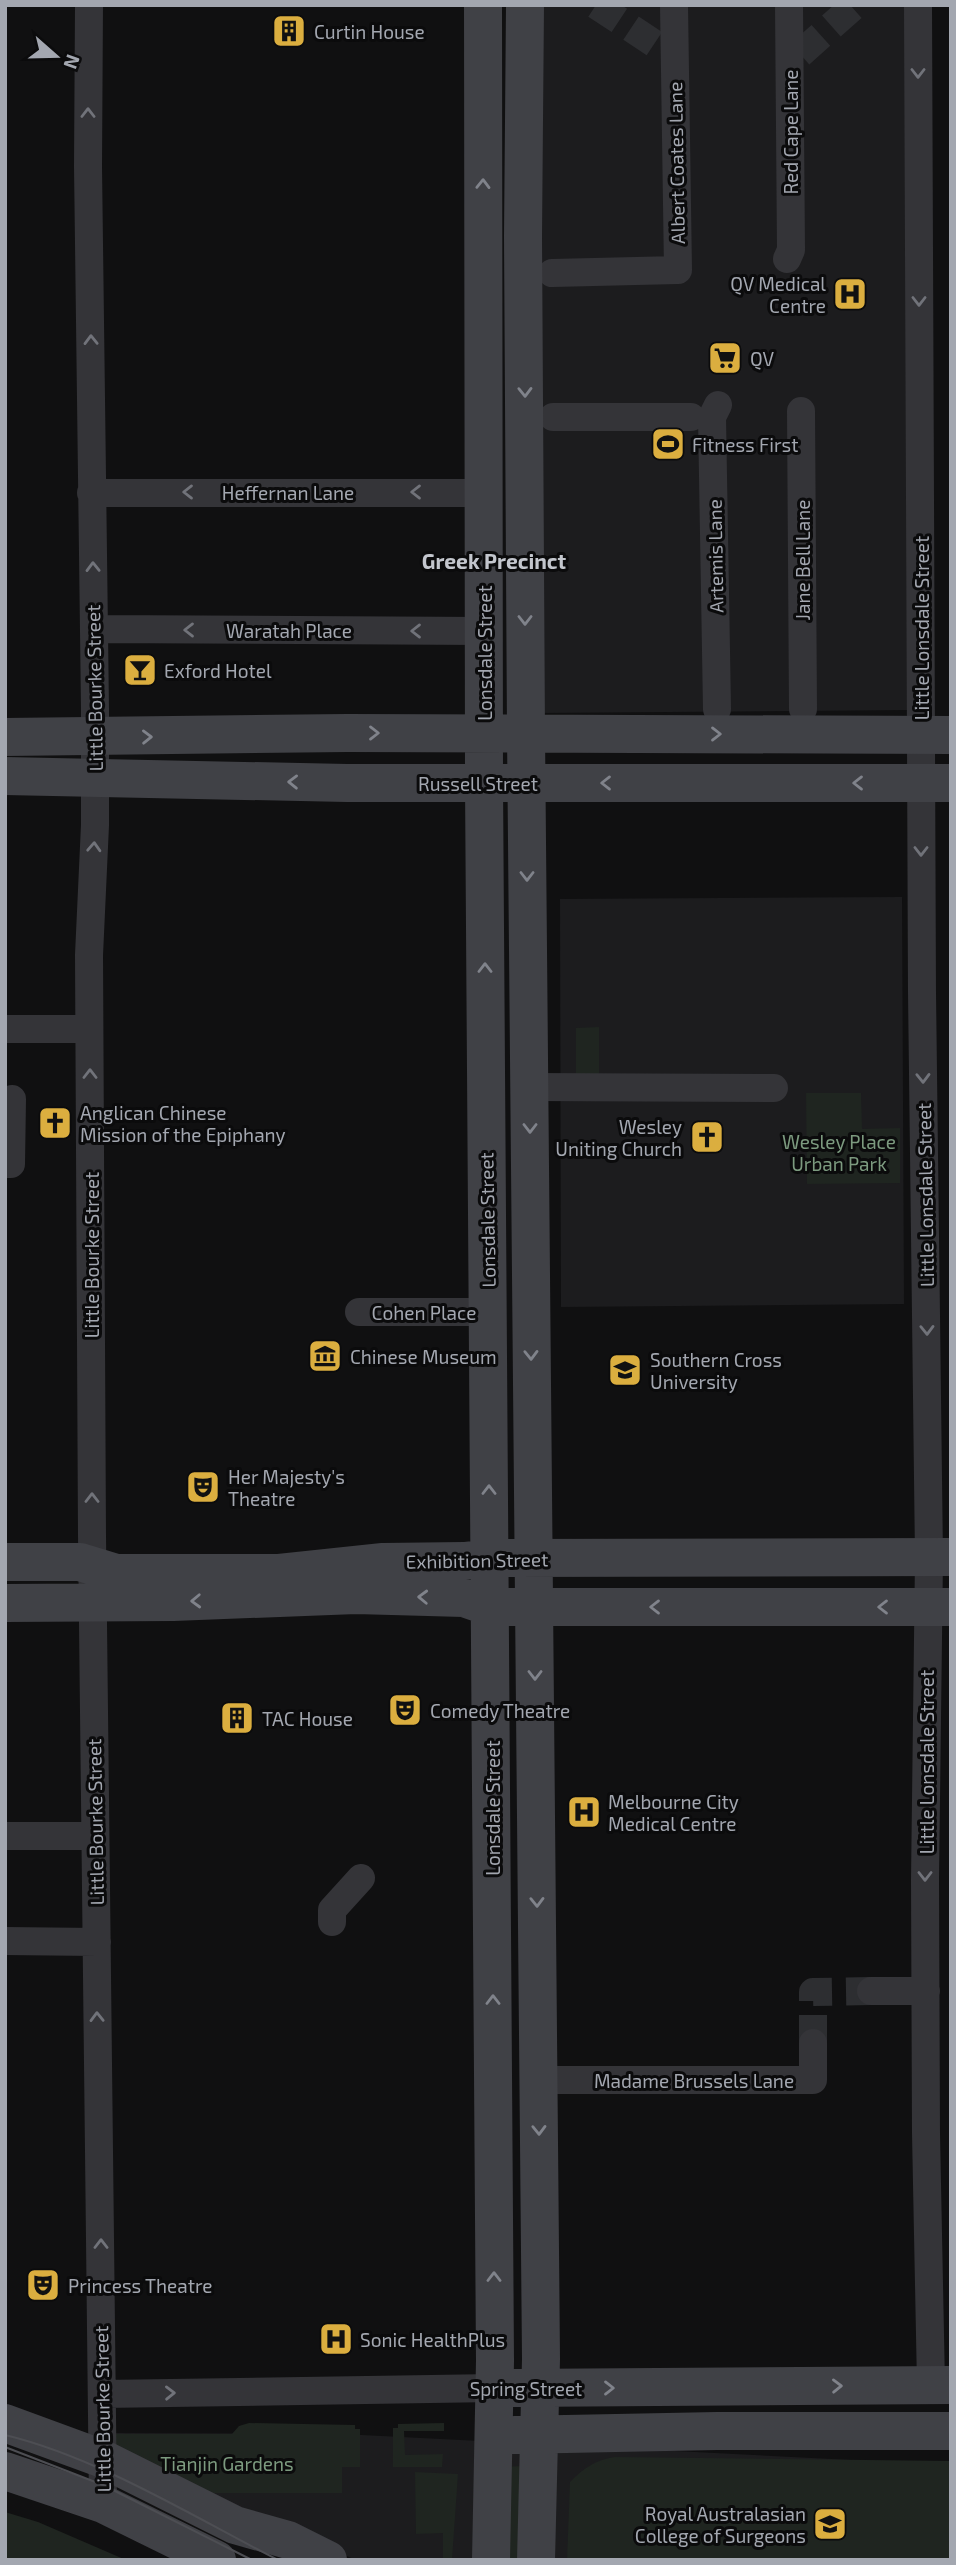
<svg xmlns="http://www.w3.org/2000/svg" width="956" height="2565" font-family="'Exo 2',sans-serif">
  <rect width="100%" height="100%" fill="#101011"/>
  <path fill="#1c1c1e" d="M540,5H911L910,710L540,713Z
    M902,897L904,1304L561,1307L560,899Z
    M113,2433L342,2434L951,2465V2560H356L261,2519L114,2448Z"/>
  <path fill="#1f2520" d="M599,1027V1078H576V1028Z
    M806,1093H861L862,1129L900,1128V1183L807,1184Z
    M249,2423L355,2425V2429H360V2467H342V2493H207L114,2448L113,2434H232L239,2426Z
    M444,2423V2431H404L405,2455L443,2454L442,2467H393V2428H398V2424Z
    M615,2457L951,2461V2560H567L570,2482C584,2468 595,2460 615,2457Z
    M521,2466L518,2560H500L504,2467Z
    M415,2472L458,2474L452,2560H443V2533L416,2534Z
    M5,2512L38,2522L126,2560H5Z"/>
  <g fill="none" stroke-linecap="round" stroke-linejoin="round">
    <path stroke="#2d2e31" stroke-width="28" stroke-dasharray="28 14" stroke-linecap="butt" d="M596,5L661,48
      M800,54L855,5
      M813,2043V1992L871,1991"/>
    <path stroke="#343438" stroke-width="28" d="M89,5L88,166L95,709V825L89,955L92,1535L103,2504
      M918,5L922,992L929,1558L925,1880L926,2133L931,2385
      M787,259L791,250L789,5
      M552,273L678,270L674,5
      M801,411L803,709
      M553,417H691
      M91,493H484
      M94,629L484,631
      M717,709L712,417L718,405
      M5,1029H89
      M529,1087L774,1088
      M5,1164H11L12,1099
      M359,1312H488
      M5,1836H95
      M332,1922V1910L361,1878
      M5,1941L97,1942
      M871,1991H926
      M538,2080H813V2043
      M102,2394L495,2388"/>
    <path stroke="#404146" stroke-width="38" d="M483,5L484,783L495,2361L491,2560
      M525,5L523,236L526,733L541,2359L536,2560
      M5,737L347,733L951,735
      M5,776L347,783H951
      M5,1562H80L116,1573H279L383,1562L464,1561L490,1558L951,1557
      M5,1603L173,1602L356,1595L464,1598L490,1607H951
      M514,2388L951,2385
      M5,2423L103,2459L235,2525L288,2540L328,2560
      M515,2435L717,2431H951
      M5,2471L103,2504L217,2560"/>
    <path stroke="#4d4e53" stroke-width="2" d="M5,2435C97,2457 194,2517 278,2560
      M5,2447L103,2485L252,2560"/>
  </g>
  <defs><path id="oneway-chevron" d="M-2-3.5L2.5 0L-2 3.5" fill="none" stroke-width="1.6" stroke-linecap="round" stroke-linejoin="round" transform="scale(1.75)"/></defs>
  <g stroke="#71737a">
    <use href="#oneway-chevron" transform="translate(918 73) rotate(90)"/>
    <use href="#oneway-chevron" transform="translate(88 113) rotate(-90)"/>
    <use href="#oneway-chevron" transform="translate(919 301) rotate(90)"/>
    <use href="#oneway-chevron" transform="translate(91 340) rotate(-91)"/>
    <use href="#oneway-chevron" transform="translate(188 492) rotate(-180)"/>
    <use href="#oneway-chevron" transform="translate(416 492) rotate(-180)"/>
    <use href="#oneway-chevron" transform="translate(93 567) rotate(-91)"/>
    <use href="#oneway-chevron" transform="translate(189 630) rotate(-180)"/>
    <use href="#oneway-chevron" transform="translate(416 631) rotate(-180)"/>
    <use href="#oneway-chevron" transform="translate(94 847) rotate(-87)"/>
    <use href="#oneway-chevron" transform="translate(921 851) rotate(90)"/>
    <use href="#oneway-chevron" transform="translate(90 1074) rotate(-90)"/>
    <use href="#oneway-chevron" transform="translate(923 1078) rotate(89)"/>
    <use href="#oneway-chevron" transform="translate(927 1330) rotate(89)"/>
    <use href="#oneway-chevron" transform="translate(92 1498) rotate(-90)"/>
    <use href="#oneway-chevron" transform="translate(925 1876) rotate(90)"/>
    <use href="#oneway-chevron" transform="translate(97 2017) rotate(-91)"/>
    <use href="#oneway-chevron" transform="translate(101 2244) rotate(-90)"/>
    <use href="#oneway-chevron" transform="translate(170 2393) rotate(-1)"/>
  </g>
  <g stroke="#80838b">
    <use href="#oneway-chevron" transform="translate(483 184) rotate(-89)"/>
    <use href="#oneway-chevron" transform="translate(525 392) rotate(89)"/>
    <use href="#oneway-chevron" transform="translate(525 620) rotate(90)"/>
    <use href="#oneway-chevron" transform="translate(374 733)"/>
    <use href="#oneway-chevron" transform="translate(716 734)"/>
    <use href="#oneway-chevron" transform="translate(147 737) rotate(-1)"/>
    <use href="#oneway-chevron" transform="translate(293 782) rotate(-179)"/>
    <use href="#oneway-chevron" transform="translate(606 783) rotate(180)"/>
    <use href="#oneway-chevron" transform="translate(858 783) rotate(180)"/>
    <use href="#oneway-chevron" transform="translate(527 876) rotate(90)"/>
    <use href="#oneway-chevron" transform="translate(485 968) rotate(-90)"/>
    <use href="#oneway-chevron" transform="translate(530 1128) rotate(90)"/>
    <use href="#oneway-chevron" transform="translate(531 1355) rotate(89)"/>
    <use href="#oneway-chevron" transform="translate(489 1490) rotate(-90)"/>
    <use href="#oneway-chevron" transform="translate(423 1597) rotate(-178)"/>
    <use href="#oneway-chevron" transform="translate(196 1601) rotate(178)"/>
    <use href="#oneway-chevron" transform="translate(655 1607) rotate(-180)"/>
    <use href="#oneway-chevron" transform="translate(883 1607) rotate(-180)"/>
    <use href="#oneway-chevron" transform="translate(535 1675) rotate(90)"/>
    <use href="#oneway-chevron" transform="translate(537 1902) rotate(89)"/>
    <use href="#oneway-chevron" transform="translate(493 2000) rotate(-90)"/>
    <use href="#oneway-chevron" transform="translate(539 2130) rotate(89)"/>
    <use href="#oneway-chevron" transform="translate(494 2277) rotate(-90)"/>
    <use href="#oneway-chevron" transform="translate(837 2386) rotate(-1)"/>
    <use href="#oneway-chevron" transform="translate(609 2388)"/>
  </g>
  <defs>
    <symbol id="building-square" viewBox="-11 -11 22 22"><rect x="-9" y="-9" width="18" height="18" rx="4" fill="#dbae3f" stroke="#0b0b0c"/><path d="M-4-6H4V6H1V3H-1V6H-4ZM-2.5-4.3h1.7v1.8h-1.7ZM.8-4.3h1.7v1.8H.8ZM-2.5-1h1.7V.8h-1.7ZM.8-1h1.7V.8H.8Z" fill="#111"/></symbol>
    <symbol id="hospital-square" viewBox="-11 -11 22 22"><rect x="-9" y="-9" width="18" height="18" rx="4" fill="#dbae3f" stroke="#0b0b0c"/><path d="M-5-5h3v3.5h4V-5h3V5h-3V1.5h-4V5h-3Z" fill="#111"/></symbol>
    <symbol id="supermarket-square" viewBox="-11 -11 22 22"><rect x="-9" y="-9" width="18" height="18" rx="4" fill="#dbae3f" stroke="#0b0b0c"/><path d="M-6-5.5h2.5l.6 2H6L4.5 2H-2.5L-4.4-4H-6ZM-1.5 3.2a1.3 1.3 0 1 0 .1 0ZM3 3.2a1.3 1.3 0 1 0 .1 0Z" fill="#111"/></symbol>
    <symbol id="stadium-square" viewBox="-11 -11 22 22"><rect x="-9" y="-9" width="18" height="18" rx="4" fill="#dbae3f" stroke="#0b0b0c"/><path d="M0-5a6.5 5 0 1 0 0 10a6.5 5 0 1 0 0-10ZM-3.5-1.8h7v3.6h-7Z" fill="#111"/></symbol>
    <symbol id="bar-square" viewBox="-11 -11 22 22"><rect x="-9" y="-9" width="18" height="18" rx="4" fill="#dbae3f" stroke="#0b0b0c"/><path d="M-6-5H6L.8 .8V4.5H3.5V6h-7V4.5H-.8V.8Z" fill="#111"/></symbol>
    <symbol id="church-square" viewBox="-11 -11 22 22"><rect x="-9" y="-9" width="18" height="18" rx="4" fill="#dbae3f" stroke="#0b0b0c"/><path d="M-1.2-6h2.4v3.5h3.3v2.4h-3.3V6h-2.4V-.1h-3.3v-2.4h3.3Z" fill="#111"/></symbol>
    <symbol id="museum-square" viewBox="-11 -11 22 22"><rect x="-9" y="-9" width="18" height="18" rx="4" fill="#dbae3f" stroke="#0b0b0c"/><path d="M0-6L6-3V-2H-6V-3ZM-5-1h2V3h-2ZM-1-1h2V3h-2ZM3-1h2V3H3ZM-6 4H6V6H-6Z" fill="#111"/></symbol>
    <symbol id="university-square" viewBox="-11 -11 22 22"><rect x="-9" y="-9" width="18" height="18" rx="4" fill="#dbae3f" stroke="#0b0b0c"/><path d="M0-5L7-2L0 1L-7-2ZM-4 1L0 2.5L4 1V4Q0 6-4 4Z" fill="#111"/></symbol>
    <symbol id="theatre-square" viewBox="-11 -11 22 22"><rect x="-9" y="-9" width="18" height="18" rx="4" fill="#dbae3f" stroke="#0b0b0c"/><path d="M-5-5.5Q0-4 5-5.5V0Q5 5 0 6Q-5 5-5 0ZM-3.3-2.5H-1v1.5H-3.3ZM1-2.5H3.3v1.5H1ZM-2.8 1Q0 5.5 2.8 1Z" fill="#111"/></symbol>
  </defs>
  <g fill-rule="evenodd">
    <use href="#building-square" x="270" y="12" width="38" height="38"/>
    <use href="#hospital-square" x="831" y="275" width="38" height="38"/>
    <use href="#supermarket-square" x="706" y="339" width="38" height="38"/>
    <use href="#stadium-square" x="649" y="425" width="38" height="38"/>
    <use href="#bar-square" x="121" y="651" width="38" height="38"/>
    <use href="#church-square" x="36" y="1104" width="38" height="38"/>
    <use href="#church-square" x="688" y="1118" width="38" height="38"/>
    <use href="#museum-square" x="306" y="1337" width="38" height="38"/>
    <use href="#university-square" x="606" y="1351" width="38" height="38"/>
    <use href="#theatre-square" x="184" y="1468" width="38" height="38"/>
    <use href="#theatre-square" x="386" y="1691" width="38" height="38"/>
    <use href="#building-square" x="218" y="1699" width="38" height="38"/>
    <use href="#hospital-square" x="565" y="1793" width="38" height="38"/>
    <use href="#theatre-square" x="24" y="2266" width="38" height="38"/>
    <use href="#hospital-square" x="317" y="2320" width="38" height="38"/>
    <use href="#university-square" x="811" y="2505" width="38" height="38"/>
  </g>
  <g text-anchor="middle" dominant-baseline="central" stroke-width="6" stroke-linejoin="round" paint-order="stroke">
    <g font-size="19" fill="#a3a7b0" stroke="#0b0b0c" text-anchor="start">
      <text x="314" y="31">Curtin House</text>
      <text x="826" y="283" text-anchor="end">QV Medical<tspan x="826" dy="22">Centre</tspan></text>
      <text x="750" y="358">QV</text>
      <text x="692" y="444">Fitness First</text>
      <text x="164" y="670">Exford Hotel</text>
      <text x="80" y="1112">Anglican Chinese<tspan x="80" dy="22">Mission of the Epiphany</tspan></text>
      <text x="682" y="1126" text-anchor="end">Wesley<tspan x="682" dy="22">Uniting Church</tspan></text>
      <text x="350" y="1356">Chinese Museum</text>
      <text x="650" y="1359">Southern Cross<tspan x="650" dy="22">University</tspan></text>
      <text x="228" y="1476">Her Majesty's<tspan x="228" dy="22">Theatre</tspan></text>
      <text x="430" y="1710">Comedy Theatre</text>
      <text x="262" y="1718">TAC House</text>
      <text x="608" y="1801">Melbourne City<tspan x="608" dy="22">Medical Centre</tspan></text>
      <text x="68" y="2285">Princess Theatre</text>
      <text x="360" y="2339">Sonic HealthPlus</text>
      <text x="806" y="2513" text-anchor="end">Royal Australasian<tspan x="806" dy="22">College of Surgeons</tspan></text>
    </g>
    <g font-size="19" fill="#a3a7b0" stroke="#0b0b0c">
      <text transform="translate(790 132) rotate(-90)">Red Cape Lane</text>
      <text transform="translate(676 163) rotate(-91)">Albert Coates Lane</text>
      <text x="288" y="492">Heffernan Lane</text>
      <text transform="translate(715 556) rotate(-91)">Artemis Lane</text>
      <text transform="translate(802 560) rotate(-90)">Jane Bell Lane</text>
      <text transform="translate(921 628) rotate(-90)">Little Lonsdale Street</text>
      <text x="289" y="630">Waratah Place</text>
      <text transform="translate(484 653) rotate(-90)">Lonsdale Street</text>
      <text transform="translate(94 688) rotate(-91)">Little Bourke Street</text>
      <text x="478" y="783">Russell Street</text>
      <text transform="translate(925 1195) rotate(-91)">Little Lonsdale Street</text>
      <text transform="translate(487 1220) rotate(-91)">Lonsdale Street</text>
      <text transform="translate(91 1255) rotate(-90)">Little Bourke Street</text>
      <text x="424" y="1312">Cohen Place</text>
      <text transform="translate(477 1560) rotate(-1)">Exhibition Street</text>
      <text transform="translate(926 1762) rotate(-90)">Little Lonsdale Street</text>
      <text transform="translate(492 1808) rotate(-90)">Lonsdale Street</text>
      <text transform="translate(95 1822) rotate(-91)">Little Bourke Street</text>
      <text x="694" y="2080">Madame Brussels Lane</text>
      <text x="526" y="2388">Spring Street</text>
      <text transform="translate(102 2409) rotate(-91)">Little Bourke Street</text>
    </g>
    <g font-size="19" fill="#7c9a7f" stroke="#0b0b0c">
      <text x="839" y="1141">Wesley Place<tspan x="839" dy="22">Urban Park</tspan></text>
      <text x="227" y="2463">Tianjin Gardens</text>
    </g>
    <g font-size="21" font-weight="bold" fill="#c3c6cd" stroke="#0b0b0c">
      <text x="494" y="560">Greek Precinct</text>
    </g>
  </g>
  <rect width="956" height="2565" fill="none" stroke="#a3a7b0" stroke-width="14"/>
  <g transform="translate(56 56) rotate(110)" stroke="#0b0b0c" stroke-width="5" paint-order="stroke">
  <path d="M0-5L12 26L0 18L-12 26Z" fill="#a3a7b0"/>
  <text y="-10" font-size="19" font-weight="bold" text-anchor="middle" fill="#a3a7b0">N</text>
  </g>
</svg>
